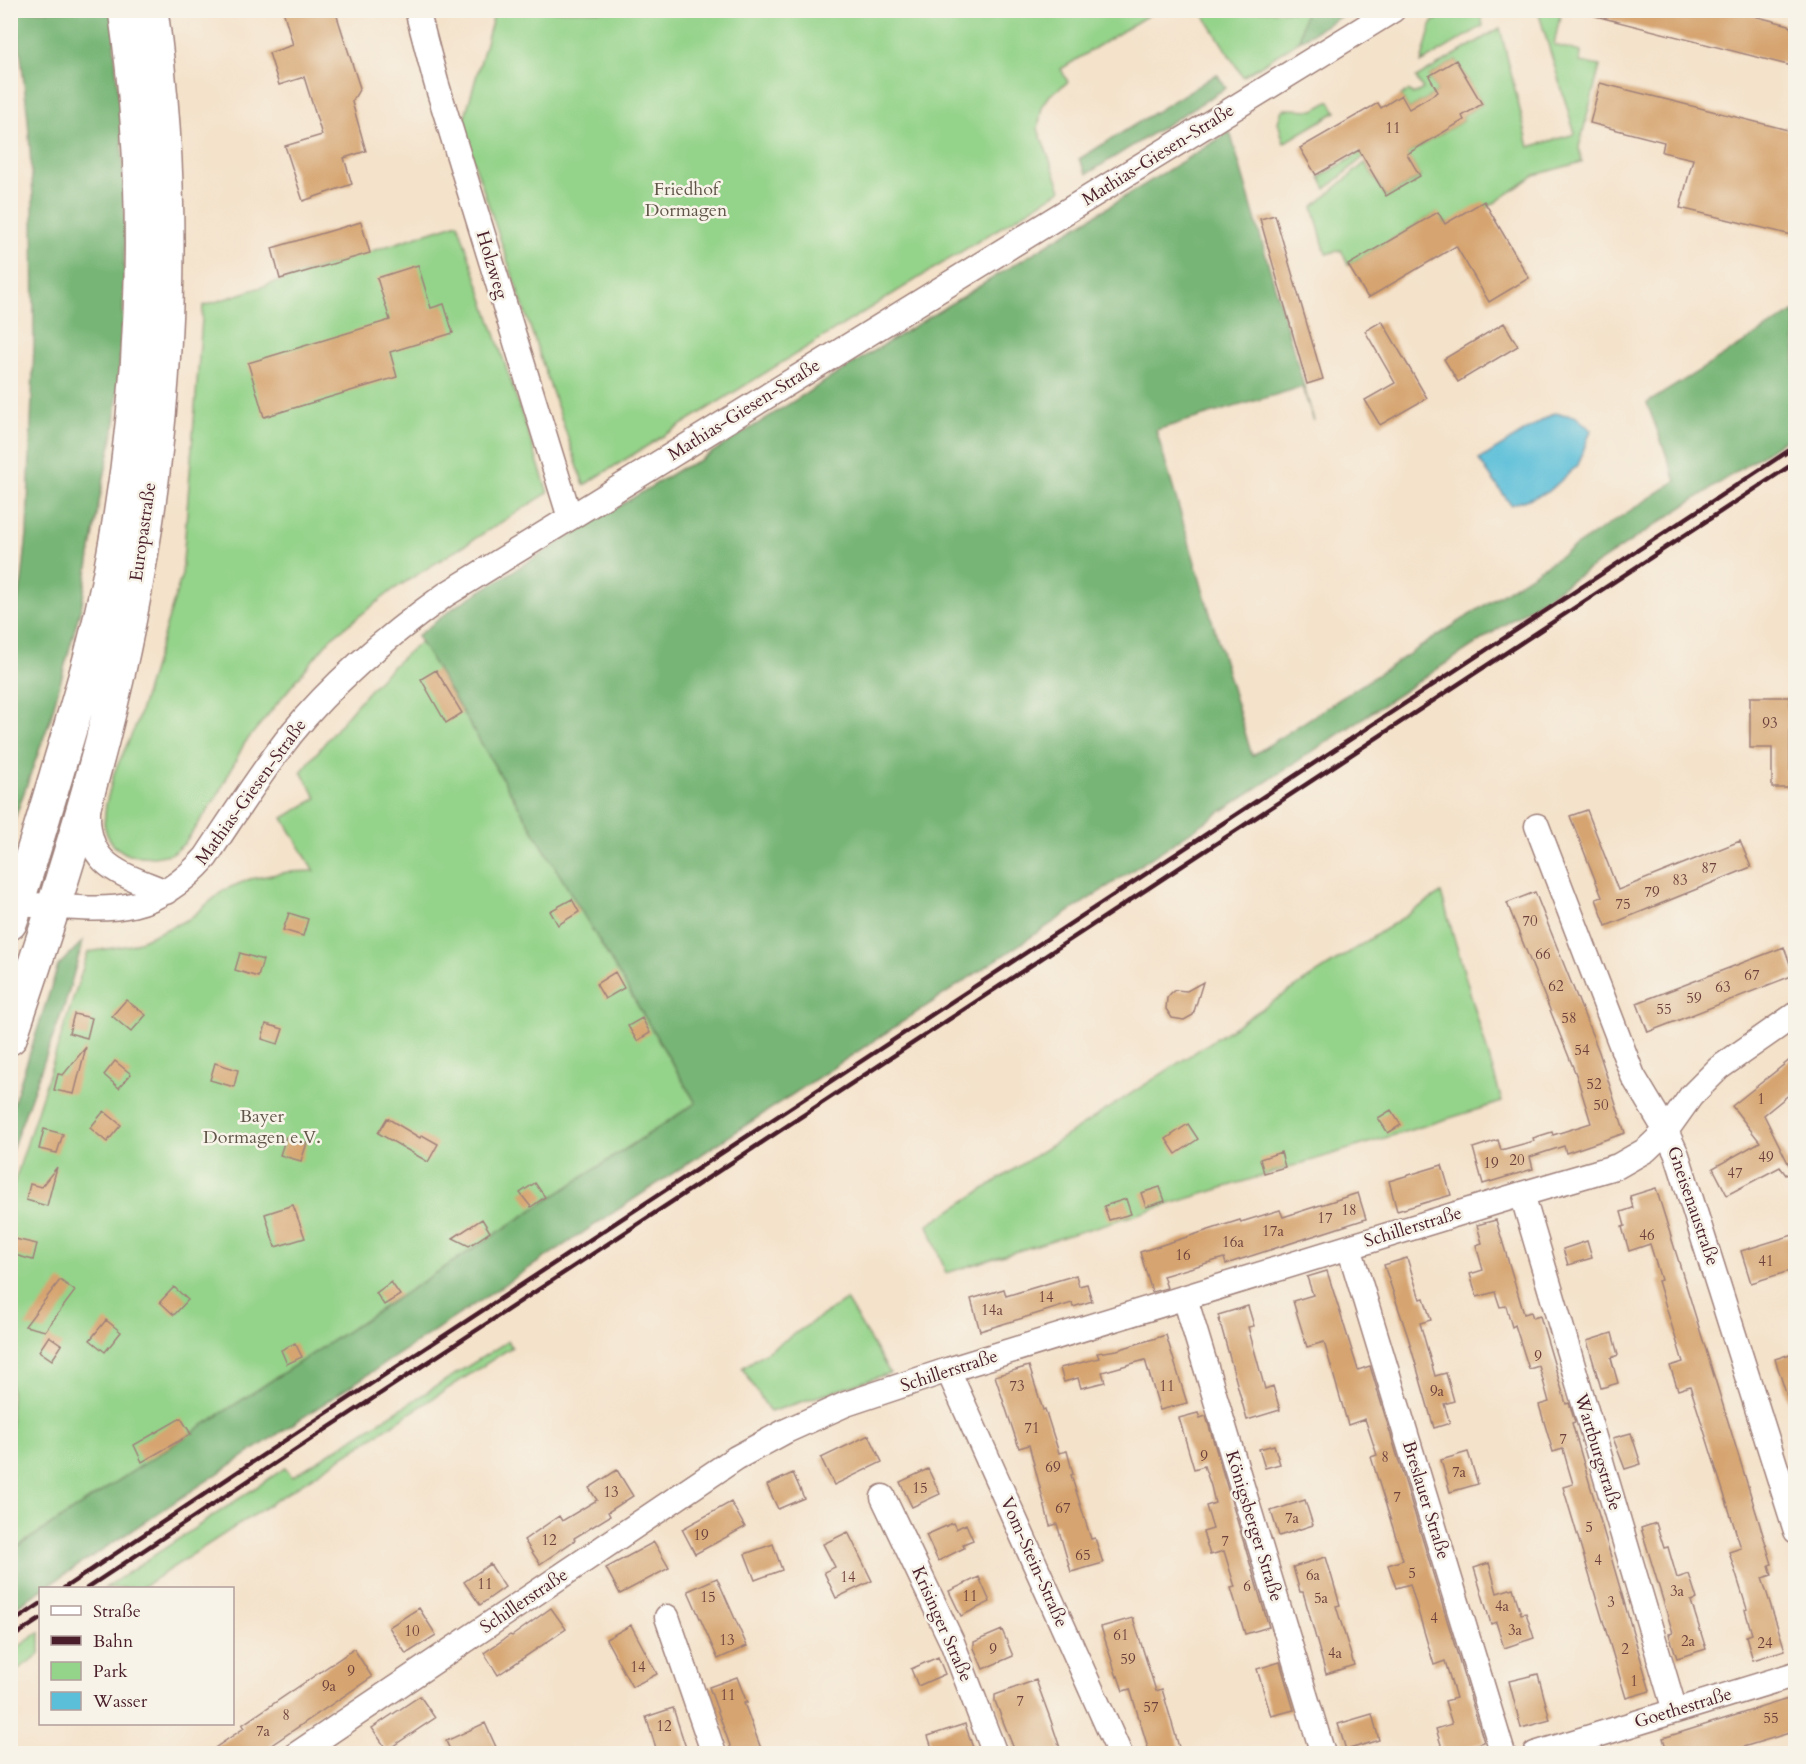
<svg xmlns="http://www.w3.org/2000/svg" width="1806" height="1764" font-family="Cardo,serif">
  <rect width="100%" height="100%" fill="#f7f3e8"/>
  <filter id="ink" filterUnits="userSpaceOnUse"><feTurbulence type="fractalNoise" baseFrequency=".0167" numOctaves="2"/><feDisplacementMap in="SourceGraphic" scale="12" xChannelSelector="R" yChannelSelector="G"/><feConvolveMatrix kernelMatrix="1 2 1 2 8 2 1 2 1" color-interpolation-filters="sRGB"/></filter>
  <filter id="wash" filterUnits="userSpaceOnUse"><feTurbulence type="fractalNoise" baseFrequency=".008" numOctaves="4" result="noise"/><feDisplacementMap in="SourceGraphic" scale="24" xChannelSelector="R" yChannelSelector="G"/><feGaussianBlur stdDeviation="1.35" result="paint"/><feColorMatrix in="noise" values="0 0 0 0 0 0 0 0 0 0 0 0 0 0 0 0 0 1.4 0 .05"/><feComposite in="paint" operator="in"/></filter>
  <g filter="url(#wash)">
    <rect width="100%" height="100%" fill="#f4e2ca"/>
    <path fill="#94d38a" stroke="#6f795a" stroke-width="1.5" d="M495,11H1155L1061,69L1068,82L1050,95L1042,107L1038,129L1061,190L584,485L462,127Z
      M1201,11H1345L1243,77Z
      M1442,11H1480L1483,26L1421,63L1432,22L1441,17Z
      M1538,11H1561L1554,45L1581,52L1580,62L1600,66L1579,147L1582,162L1535,175L1487,208L1445,224L1437,213L1348,265L1341,250L1326,254L1313,207L1365,163L1386,196L1420,177L1407,154L1464,120L1462,116L1482,104L1456,60L1429,76L1438,92L1409,109L1401,95L1409,91L1413,95L1423,89L1416,78L1500,28L1529,147L1575,134Z
      M1330,101L1336,112L1284,143L1278,122L1282,110L1286,109L1314,110Z
      M1365,150L1367,154L1326,189L1320,177Z
      M458,223L548,493L394,589L330,639L244,744L218,795L184,844L171,854L154,857L128,855L114,846L107,835L104,824L106,804L114,773L136,725L182,574L203,306Z
      M421,642L696,1103L11,1551V1193L88,952L131,945L189,919L224,890L250,879L288,872L314,871L283,818L317,798L301,772C339,727 373,678 421,642Z
      M1441,893L1502,1102L946,1273L928,1225Z
      M846,1300L890,1373L770,1412L742,1368Z
      M508,1341L512,1347L141,1588H105L285,1468L292,1477Z
      M40,1632V1654L11,1674V1652Z"/>
    <path fill="#77b576" stroke="#606a50" stroke-width="1.5" d="M16,11H172L114,43L122,137L125,232L123,318L115,425L100,497L82,603L50,720L11,829V635L22,581L27,534L34,344L33,196L28,119Z
      M1305,11V10L1350,11L1299,41Z
      M1217,74L1226,88L1087,174L1079,159Z
      M1230,132L1314,421L1302,387L1156,430L1252,756L1676,481L1647,403L1795,311V433L11,1610V1551L696,1103L417,636L456,606L680,469L700,460L856,362Z
      M83,941L65,1004L11,1152V1111L58,966Z"/>
    <path fill="#5bbfd9" stroke="#526f82" stroke-width="1.5" d="M1554,413L1575,416L1591,430L1578,465L1548,492L1511,505L1479,460Z"/>
    <g id="blocks">
      <path fill="#d6a470" d="M283,10H335L360,88L352,102L366,151L344,158L352,184L303,201L285,146L322,135L304,77L279,85L269,53L293,45Z
        M1595,10H1731L1789,25L1796,37V67L1595,16Z
        M1456,60L1482,104L1462,116L1464,120L1407,154L1420,176L1386,196L1359,150L1316,175L1300,148L1378,103L1381,108L1401,95L1409,109L1438,92L1429,76Z
        M1600,83L1796,132V236L1680,208L1693,159L1662,152L1664,142L1590,123Z
        M1484,201L1529,278L1489,302L1456,246L1368,298L1348,265L1438,212L1445,224Z
        M1275,215L1323,379L1307,384L1260,219Z
        M361,222L370,253L280,279L272,248Z
        M418,265L431,308L444,304L453,333L390,352L397,377L264,417L248,363L390,320L377,278Z
        M1382,321L1427,398L1380,425L1365,400L1395,383L1365,331Z
        M1504,323L1518,346L1458,382L1444,359Z
        M436,670L462,713L446,723L421,679Z
        M1750,697H1790V770H1796V788H1772V748H1750Z
        M1587,810L1618,890L1740,841L1751,867L1606,926L1596,899L1602,897L1570,816Z
        M1535,892L1599,1052L1625,1133L1566,1153L1564,1146L1530,1157L1533,1169L1483,1184L1473,1148L1498,1140L1501,1150L1534,1141L1533,1138L1552,1132L1553,1135L1591,1123L1577,1077L1507,903Z
        M572,899L579,912L558,925L550,911Z
        M289,913L308,919L303,936L283,930Z
        M1784,947L1794,975L1648,1032L1637,1003Z
        M240,953L263,960L258,977L235,970Z
        M615,972L624,988L605,999L596,984Z
        M1203,982L1193,1015L1184,1020L1172,1018L1166,1009L1167,998L1171,993L1175,990L1187,991Z
        M126,1000L146,1015L131,1032L112,1016Z
        M74,1014L92,1018L87,1038L69,1033Z
        M642,1018L650,1033L637,1041L628,1026Z
        M266,1024L283,1029L278,1044L262,1039Z
        M86,1047L74,1094L54,1090L58,1074L63,1075Z
        M1796,1055V1089L1764,1115L1792,1171L1786,1175L1780,1167L1727,1195L1713,1168L1760,1142L1732,1106Z
        M115,1061L131,1074L119,1088L104,1075Z
        M215,1063L238,1070L234,1087L210,1080Z
        M1391,1110L1401,1125L1388,1133L1378,1118Z
        M104,1111L121,1125L107,1142L90,1128Z
        M387,1118L420,1138L422,1135L438,1144L428,1162L378,1133Z
        M1188,1124L1198,1139L1176,1154L1166,1139Z
        M44,1129L63,1134L57,1153L39,1149Z
        M286,1137L307,1143L301,1161L280,1155Z
        M1281,1152L1285,1167L1264,1173L1260,1159Z
        M1442,1165L1451,1195L1397,1211L1389,1181Z
        M57,1167L47,1206L26,1200L30,1184L41,1187Z
        M535,1183L545,1197L531,1207L520,1193Z
        M1160,1187L1165,1201L1146,1207L1141,1193Z
        M1656,1188L1772,1564L1769,1565L1772,1575L1762,1578L1785,1650L1753,1660L1746,1636L1752,1634L1745,1610L1747,1609L1729,1552L1741,1548L1690,1386L1678,1390L1670,1366L1683,1362L1658,1281L1661,1280L1650,1244L1629,1251L1622,1227L1625,1226L1621,1212L1633,1208L1630,1196Z
        M1358,1193L1366,1219L1226,1264L1224,1258L1163,1276L1167,1288L1152,1292L1140,1252L1240,1220L1241,1222L1280,1210L1283,1217Z
        M1126,1199L1131,1214L1109,1220L1104,1206Z
        M293,1205L305,1238L275,1247L265,1214Z
        M482,1219L490,1232L469,1246L453,1238Z
        M1496,1220L1524,1314L1531,1312L1533,1318L1540,1316L1566,1404L1569,1403L1575,1422L1572,1423L1650,1691L1626,1698L1563,1487L1573,1484L1568,1467L1563,1449L1553,1452L1539,1405L1549,1402L1539,1366L1529,1369L1515,1325L1512,1327L1506,1306L1500,1307L1495,1292L1477,1297L1470,1274L1483,1270L1476,1245L1482,1243L1477,1225Z
        M1796,1234V1269L1751,1283L1741,1251Z
        M15,1239L37,1244L33,1260L11,1254Z
        M1587,1241L1592,1258L1568,1265L1563,1249Z
        M1407,1258L1420,1299L1424,1298L1431,1320L1420,1323L1435,1376L1446,1373L1454,1401L1444,1404L1450,1423L1434,1428L1408,1337L1384,1265Z
        M1327,1271L1358,1370L1370,1366L1484,1742L1445,1754H1444L1436,1729L1452,1724L1445,1701L1456,1698L1445,1661L1434,1665L1410,1584L1396,1588L1388,1565L1403,1560L1371,1457L1377,1455L1365,1419L1348,1425L1324,1342L1307,1347L1293,1301L1313,1295L1307,1277Z
        M1076,1275L1079,1286L1087,1284L1092,1301L1073,1307L1072,1303L980,1331L971,1299L1004,1289L1006,1296Z
        M60,1280L75,1291L45,1331L25,1326Z
        M391,1282L400,1295L384,1305L376,1293Z
        M174,1287L188,1300L174,1315L160,1302Z
        M1248,1306L1254,1326L1248,1327L1265,1389L1273,1386L1280,1410L1247,1420L1218,1315Z
        M106,1320L121,1332L105,1352L90,1340Z
        M1612,1333L1618,1355L1611,1358L1618,1383L1601,1388L1587,1341Z
        M1166,1335L1187,1403L1160,1410L1145,1360L1102,1372L1105,1382L1081,1388L1078,1378L1064,1382L1060,1368L1099,1358L1097,1353L1117,1350Z
        M49,1336L62,1345L52,1360L39,1351Z
        M295,1343L302,1357L287,1364L281,1350Z
        M1796,1352V1412H1792L1775,1359Z
        M1029,1366L1043,1410L1045,1409L1059,1453L1067,1451L1073,1474L1071,1475L1091,1539L1095,1538L1103,1563L1071,1572L1057,1524L1050,1526L1029,1445L1019,1448L995,1376Z
        M1198,1413L1200,1418L1206,1416L1269,1627L1245,1634L1231,1588L1235,1587L1224,1551L1210,1555L1203,1532L1213,1529L1206,1506L1215,1503L1211,1486L1204,1466L1194,1469L1179,1418Z
        M181,1418L191,1434L142,1462L134,1445Z
        M1631,1433L1641,1464L1625,1469L1613,1438Z
        M869,1435L882,1462L834,1485L821,1458Z
        M1274,1445L1280,1464L1265,1468L1259,1449Z
        M1468,1452L1478,1484L1450,1492L1441,1460Z
        M928,1469L940,1494L912,1507L900,1482Z
        M617,1470L633,1496L608,1512L610,1516L574,1538L575,1540L540,1564L524,1540L559,1516L562,1521L597,1500L589,1488Z
        M793,1473L804,1498L778,1509L767,1485Z
        M1305,1500L1313,1525L1279,1536L1271,1511Z
        M731,1502L745,1527L695,1554L682,1529Z
        M953,1523L956,1529L966,1524L973,1540L963,1544L964,1548L938,1561L926,1535Z
        M1656,1523L1664,1548L1668,1547L1677,1578L1689,1574L1697,1599L1691,1601L1706,1649L1677,1658L1669,1634L1673,1633L1641,1528Z
        M848,1532L872,1581L836,1598L824,1572L835,1567L823,1544Z
        M654,1542L669,1568L620,1594L606,1568Z
        M773,1544L782,1570L755,1580L745,1554Z
        M1326,1557L1340,1605L1336,1606L1354,1665L1326,1674L1303,1592H1300L1293,1567Z
        M1489,1563L1497,1593L1513,1588L1521,1614L1526,1613L1534,1638L1504,1648L1496,1622L1491,1624L1474,1568Z
        M490,1564L505,1587L480,1605L464,1582Z
        M979,1577L990,1602L961,1616L949,1591Z
        M717,1578L747,1646L718,1659L688,1591Z
        M419,1608L436,1635L406,1654L389,1627Z
        M551,1608L566,1629L498,1675L484,1653L510,1635L512,1636Z
        M1133,1618L1156,1691L1162,1689L1181,1754H1150L1130,1689L1123,1691L1118,1676L1117,1677L1101,1627Z
        M631,1625L657,1674L632,1687L606,1639Z
        M1002,1630L1013,1656L983,1669L974,1648V1642Z
        M354,1649L372,1677L258,1754H206L244,1728L242,1725Z
        M938,1657L945,1674L918,1686L911,1669Z
        M1280,1662L1294,1710L1271,1716L1257,1669Z
        M1538,1674L1550,1720L1521,1728L1509,1681Z
        M737,1677L747,1703H744L763,1754H733L709,1687Z
        M1036,1680L1050,1718L1062,1754H1016L995,1701V1695Z
        M420,1696L435,1718L387,1750L372,1728Z
        M1788,1699L1796,1731L1720,1754H1668L1663,1738Z
        M673,1708L688,1754H658L646,1717Z
        M1372,1714L1379,1740L1346,1750L1338,1724Z
        M485,1723L496,1747L482,1754H452L446,1741Z
        M965,1724L975,1754H934L928,1736Z"/>
    </g>
  </g>
  <g filter="url(#ink)">
    <use href="#blocks" fill-opacity="0" stroke="#9f807a" stroke-width="1.5"/>
    <g fill="none" stroke-linecap="round" stroke-linejoin="round">
      <defs>
        <path id="minor" d="M417,10L436,82L570,518
          M88,810C86,868 121,873 166,892
          M1537,826L1633,1076L1666,1131L1677,1155L1796,1531
          M10,904C94,906 144,927 206,857C234,815 261,772 292,733C336,679 389,635 445,595L1393,10
          M1522,1194L1675,1711
          M1349,1247L1503,1754
          M1185,1298L1323,1754
          M948,1370L1120,1754
          M883,1497L952,1642L995,1754
          M667,1617L714,1754
          M297,1754L736,1458L786,1431L846,1404L948,1370L1522,1194L1618,1166L1646,1150L1666,1131L1691,1096L1719,1068L1796,1014
          M1535,1754L1796,1674"/>
        <path id="secondary" d="M10,923C27,875 41,825 56,776C72,721 90,666 102,610C145,420 153,203 125,10
          M10,1038C43,940 76,841 102,741C163,504 185,254 151,10"/>
      </defs>
      <use href="#minor" stroke="#9f807a" stroke-width="27"/>
      <use href="#secondary" stroke="#9f807a" stroke-width="36"/>
      <use href="#minor" stroke="#fff" stroke-width="24"/>
      <use href="#secondary" stroke="#fff" stroke-width="33"/>
      <path stroke="#4a1f2b" stroke-width="4.5" d="M64,1588L278,1445L1796,446
        M87,1588L287,1455L1796,462
        M10,1624L40,1604
        M10,1639L40,1619"/>
    </g>
  </g>
  <g text-anchor="middle" dominant-baseline="central" stroke-width="5" stroke-linejoin="round" paint-order="stroke">
    <g font-size="15" fill="#6d403c">
      <text x="1393" y="128">11</text>
      <text x="1770" y="723">93</text>
      <text x="1709" y="868">87</text>
      <text x="1680" y="880">83</text>
      <text x="1652" y="892">79</text>
      <text x="1623" y="904">75</text>
      <text x="1530" y="921">70</text>
      <text x="1543" y="954">66</text>
      <text x="1752" y="975">67</text>
      <text x="1556" y="986">62</text>
      <text x="1723" y="987">63</text>
      <text x="1694" y="998">59</text>
      <text x="1664" y="1009">55</text>
      <text x="1569" y="1018">58</text>
      <text x="1582" y="1050">54</text>
      <text x="1594" y="1084">52</text>
      <text x="1761" y="1099">1</text>
      <text x="1601" y="1105">50</text>
      <text x="1766" y="1157">49</text>
      <text x="1517" y="1160">20</text>
      <text x="1491" y="1163">19</text>
      <text x="1735" y="1173">47</text>
      <text x="1349" y="1210">18</text>
      <text x="1325" y="1218">17</text>
      <text x="1273" y="1231">17a</text>
      <text x="1647" y="1235">46</text>
      <text x="1233" y="1242">16a</text>
      <text x="1183" y="1255">16</text>
      <text x="1766" y="1261">41</text>
      <text x="1046" y="1297">14</text>
      <text x="992" y="1310">14a</text>
      <text x="1538" y="1356">9</text>
      <text x="1017" y="1386">73</text>
      <text x="1167" y="1386">11</text>
      <text x="1437" y="1391">9a</text>
      <text x="1032" y="1428">71</text>
      <text x="1563" y="1439">7</text>
      <text x="1204" y="1456">9</text>
      <text x="1385" y="1457">8</text>
      <text x="1053" y="1467">69</text>
      <text x="1459" y="1472">7a</text>
      <text x="920" y="1488">15</text>
      <text x="611" y="1492">13</text>
      <text x="1397" y="1497">7</text>
      <text x="1063" y="1508">67</text>
      <text x="1292" y="1518">7a</text>
      <text x="1589" y="1527">5</text>
      <text x="701" y="1535">19</text>
      <text x="549" y="1540">12</text>
      <text x="1225" y="1541">7</text>
      <text x="1083" y="1555">65</text>
      <text x="1598" y="1560">4</text>
      <text x="1412" y="1573">5</text>
      <text x="1313" y="1575">6a</text>
      <text x="848" y="1577">14</text>
      <text x="485" y="1584">11</text>
      <text x="1247" y="1586">6</text>
      <text x="1677" y="1591">3a</text>
      <text x="970" y="1596">11</text>
      <text x="708" y="1597">15</text>
      <text x="1321" y="1598">5a</text>
      <text x="1611" y="1602">3</text>
      <text x="1502" y="1606">4a</text>
      <text x="1434" y="1618">4</text>
      <text x="1515" y="1630">3a</text>
      <text x="412" y="1631">10</text>
      <text x="1121" y="1635">61</text>
      <text x="727" y="1640">13</text>
      <text x="1688" y="1641">2a</text>
      <text x="1765" y="1643">24</text>
      <text x="993" y="1649">9</text>
      <text x="1625" y="1649">2</text>
      <text x="1335" y="1653">4a</text>
      <text x="1128" y="1659">59</text>
      <text x="638" y="1667">14</text>
      <text x="351" y="1671">9</text>
      <text x="1634" y="1681">1</text>
      <text x="329" y="1686">9a</text>
      <text x="728" y="1695">11</text>
      <text x="1020" y="1701">7</text>
      <text x="1151" y="1707">57</text>
      <text x="286" y="1715">8</text>
      <text x="1771" y="1718">55</text>
      <text x="664" y="1726">12</text>
      <text x="263" y="1731">7a</text>
    </g>
    <g font-size="18" fill="#4a1f2b" stroke="#f7f3e8">
      <text transform="translate(1158 155) rotate(-32)">Mathias-Giesen-Straße</text>
      <text transform="translate(492 265) rotate(73)">Holzweg</text>
      <text transform="translate(744 410) rotate(-32)">Mathias-Giesen-Straße</text>
      <text transform="translate(143 532) rotate(-82)">Europastraße</text>
      <text transform="translate(251 792) rotate(-54)">Mathias-Giesen-Straße</text>
      <text transform="translate(1693 1206) rotate(71)">Gneisenaustraße</text>
      <text transform="translate(1413 1227) rotate(-17)">Schillerstraße</text>
      <text transform="translate(949 1371) rotate(-18)">Schillerstraße</text>
      <text transform="translate(1598 1452) rotate(73)">Wartburgstraße</text>
      <text transform="translate(1426 1500) rotate(73)">Breslauer Straße</text>
      <text transform="translate(1254 1526) rotate(73)">Königsberger Straße</text>
      <text transform="translate(1034 1562) rotate(66)">Vom-Stein-Straße</text>
      <text transform="translate(524 1601) rotate(-34)">Schillerstraße</text>
      <text transform="translate(942 1624) rotate(66)">Krisinger Straße</text>
      <text transform="translate(1683 1708) rotate(-17)">Goethestraße</text>
    </g>
    <g font-size="18" fill="#605548" stroke="#f7f3e8">
      <text x="686" y="189">Friedhof<tspan x="686" dy="21">Dormagen</tspan></text>
      <text x="262" y="1116">Bayer<tspan x="262" dy="21">Dormagen e.V.</tspan></text>
    </g>
  </g>
  <rect width="1806" height="1764" fill="none" stroke="#f7f3e8" stroke-width="36"/>
  <rect x="39" y="1587" width="195" height="138" fill="#f7f3e8" stroke="#b29e9c" stroke-width="1.5"/>
  <rect x="51" y="1606" width="30" height="9" fill="#ffffff" stroke="#b29e9c" stroke-width="1.5"/>
  <text x="93" y="1617" font-size="18" fill="#4a1f2b">Straße</text>
  <rect x="51" y="1636" width="30" height="9" fill="#4a1f2b" stroke="#b29e9c" stroke-width="1.5"/>
  <text x="93" y="1647" font-size="18" fill="#4a1f2b">Bahn</text>
  <rect x="51" y="1662" width="30" height="18" fill="#94d38a" stroke="#b29e9c" stroke-width="1.5"/>
  <text x="93" y="1677" font-size="18" fill="#4a1f2b">Park</text>
  <rect x="51" y="1692" width="30" height="18" fill="#5bbfd9" stroke="#b29e9c" stroke-width="1.5"/>
  <text x="93" y="1707" font-size="18" fill="#4a1f2b">Wasser</text>
</svg>
